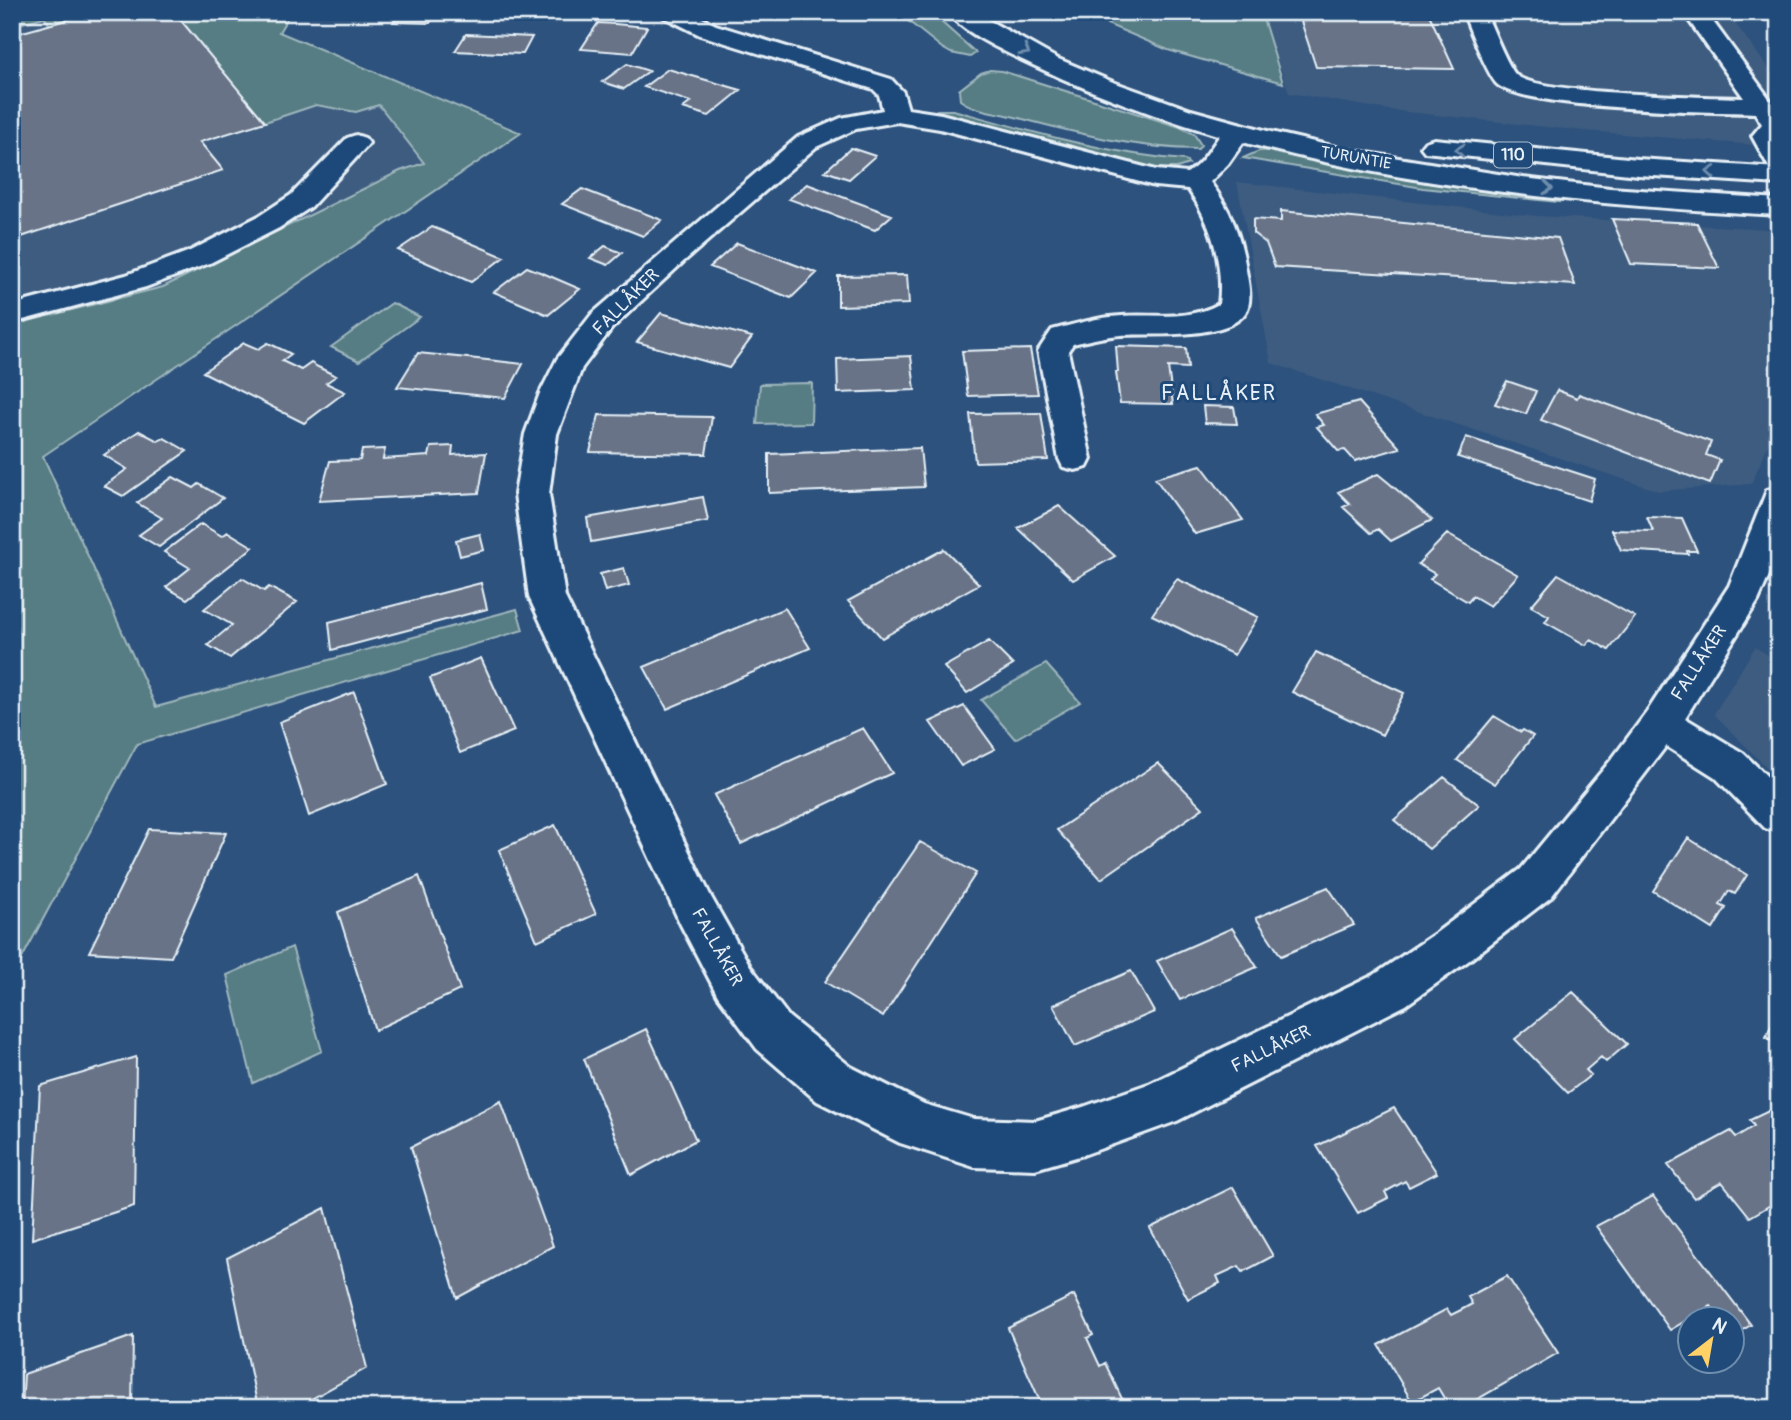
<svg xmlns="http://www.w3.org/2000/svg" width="1791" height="1420" font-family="Pangolin,sans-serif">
  <rect width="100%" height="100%" fill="#2d527d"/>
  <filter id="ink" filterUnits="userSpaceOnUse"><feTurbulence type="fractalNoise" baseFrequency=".0143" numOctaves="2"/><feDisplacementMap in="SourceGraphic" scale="14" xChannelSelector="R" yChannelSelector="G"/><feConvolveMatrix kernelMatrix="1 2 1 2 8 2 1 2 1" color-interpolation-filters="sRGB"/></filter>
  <g filter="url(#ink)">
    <path fill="#3e5c80" d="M12,12H291L279,32L510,128L400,171L163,287L12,325Z
      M1261,12H1727L1779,83V147L1574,130L1389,110L1289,93Z
      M1237,182L1537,216L1767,229L1779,238V420L1751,484L1659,491L1271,363Z
      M1755,647L1779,662V780L1714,714Z"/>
    <path fill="#567d83" stroke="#9fb7be" stroke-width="2" d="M12,12H95L50,25L44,17L12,26Z
      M174,12H291L279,32L521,133L43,456L156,707L517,609L523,630L137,744L12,977V325L163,287L400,171L424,163L379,105L356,112L316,105L265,122Z
      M897,12H930L976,53L970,57L951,53L942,48Z
      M1101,12H1261L1283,83L1168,50L1107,24Z
      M990,70L1002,71L1180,127L1194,134L1201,145L1198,149C1135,149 1072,132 1011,116C995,112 973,110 960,100L959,90L981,73Z
      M937,110H953C1029,131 1106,154 1185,160L1189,164L1177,168H1147L932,113Z
      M1282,150L1558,197L1559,202L1423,188L1243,158L1259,151Z
      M392,303L420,317L359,361L331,347Z
      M812,383L811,423L757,424L760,384Z
      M1046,664L1080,702L1015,739L981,700Z
      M292,947L322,1051L253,1083L227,975Z"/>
    <path fill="#677387" stroke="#e8f1f8" stroke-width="2" d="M95,12H174L265,122L200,142L223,170L12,240V35Z
      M399,12H436L430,23L393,22Z
      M1298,12H1428L1454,69L1316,67Z
      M598,23L615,24L647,27L632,53L581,49Z
      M466,34L532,37L523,54L455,51Z
      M627,64L649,71L624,89L602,82Z
      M668,69L741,90L709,116L683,108L691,102L644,87Z
      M851,148L875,156L849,179L825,171Z
      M807,184L892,215L875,230L789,199Z
      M582,189L662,220L643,236L562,204Z
      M1281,211L1558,238L1575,285L1275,267L1266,243L1253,233V219L1281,221Z
      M1612,219L1697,223L1719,268L1631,264Z
      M432,227L440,230L504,257L471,282L398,250Z
      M737,243L780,259L817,273L791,298L710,267Z
      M605,246L622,253L608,265L590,258Z
      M527,267L545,274L580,289L548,315L494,292Z
      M907,275L909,304L838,306V276Z
      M661,313L683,319L752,337L729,368L637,342Z
      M244,343L258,349L268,343L285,351L291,354L282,361L301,370L311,363L318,367L336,376L326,383L345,392L304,423L203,372Z
      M1116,346L1186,348L1188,368L1168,367L1173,404L1120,403L1116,372H1118Z
      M1030,349L1038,394L968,396L962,351Z
      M418,353L497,361L523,364L505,398L397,387Z
      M911,356L915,390L838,393L837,359Z
      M1507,381L1536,391L1526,414L1495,404Z
      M1557,390L1577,398L1579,394L1711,442L1706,455L1720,460L1710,484L1541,420Z
      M1359,402L1390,437L1400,448L1355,461L1345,450L1338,451L1317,427L1324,425L1315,414Z
      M1203,406L1234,407L1237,424L1205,423Z
      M1041,413L1048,460L975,462L970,414Z
      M599,415L712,417L706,454L590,452Z
      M139,431L158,441L164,438L187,451L123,496L104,486L127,469L104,455Z
      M1466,437L1595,479L1589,501L1458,457Z
      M453,446L452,455L486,453L479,493L319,501L330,461L360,460L362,450L385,449L383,459L429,456L431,447Z
      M920,448L924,487L769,493V454Z
      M1201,465L1243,520L1195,534L1155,478Z
      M1378,474L1389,483L1432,520L1391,541L1378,529L1371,533L1343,507L1350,504L1338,492Z
      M173,477L194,488L199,484L223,498L159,547L139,535L162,518L137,503Z
      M703,497L708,521L591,542L587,518Z
      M1059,506L1115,556L1073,580L1018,528Z
      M1647,517L1682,518L1697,551H1687L1688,554L1621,550L1612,530L1653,531Z
      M201,524L222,536L228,532L253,547L187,599L166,587L190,568L164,552Z
      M480,534L484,550L460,556L456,540Z
      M1447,534L1518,575L1490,606L1473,596L1468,602L1430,579L1435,574L1418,564Z
      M944,549L979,584L882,638L848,601Z
      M624,568L629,585L605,591L600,574Z
      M1558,574L1635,617L1609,650L1591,640L1586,645L1545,622L1549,616L1531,606Z
      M242,578L264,591L269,587L297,602L230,658L208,645L232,625L204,609Z
      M1177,579L1258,617L1234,655L1152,615Z
      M481,583L487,609L332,650L329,622Z
      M785,608L810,648L667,709L644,667Z
      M989,641L1013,665L967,693L944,667Z
      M1316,652L1404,693L1382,735L1292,692Z
      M481,658L514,731L460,753L430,678Z
      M354,692L387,784L309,816L279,722Z
      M964,706L995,749L961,766L930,722Z
      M1494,716L1521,732L1523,730L1533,736L1495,784L1457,760Z
      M863,728L892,773L741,844L714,795Z
      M1158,763L1203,808L1101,879L1057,830Z
      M1444,777L1479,805L1429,849L1394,820Z
      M555,825L596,914L537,941L499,850Z
      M149,829L226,833L171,957L89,952Z
      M1688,838L1747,875L1735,894L1729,891L1720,905L1726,908L1713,929L1653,891Z
      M920,842L976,873L883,1017L825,982Z
      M419,876L460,990L375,1030L338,912Z
      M1328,887L1354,925L1281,956L1256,918Z
      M1232,928L1257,967L1180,1000L1157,961Z
      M1131,971L1154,1012L1075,1046L1053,1005Z
      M1573,992L1627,1044L1606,1062L1601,1057L1586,1070L1591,1075L1568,1093L1515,1039Z
      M1777,1012L1779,1013V1044L1766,1037Z
      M646,1029L696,1140L631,1175L584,1059Z
      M136,1057L134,1206L32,1239L40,1086Z
      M501,1101L553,1246L457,1298L411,1147Z
      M1779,1106V1200L1750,1217L1722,1182L1694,1198L1668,1165L1731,1131L1736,1137L1754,1126L1750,1120Z
      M1394,1108L1437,1173L1409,1187L1405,1181L1385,1192L1388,1198L1358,1213L1317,1146Z
      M1233,1187L1273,1256L1243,1272L1239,1266L1217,1276L1220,1283L1188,1299L1150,1228Z
      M1653,1196L1751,1325L1732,1336V1318H1720L1711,1306L1670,1330L1596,1226Z
      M325,1208L367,1368L295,1408H258L227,1258Z
      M1507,1276L1558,1353L1462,1408H1450L1438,1388L1412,1402L1379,1345L1447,1309L1451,1315L1461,1310L1472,1304L1468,1297Z
      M1074,1295L1093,1335L1087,1338L1100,1366L1105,1363L1124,1403L1115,1408H1043L1008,1328Z
      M133,1336L132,1408H22L24,1374Z"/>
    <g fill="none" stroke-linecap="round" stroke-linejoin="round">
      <defs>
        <path id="minor" d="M661,12H690L716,25L891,79L903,92L908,109L941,114L1156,170L1187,173C1208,161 1217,133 1230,125C1235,122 1242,124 1247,126L1251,131L1228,164L1210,182C1231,210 1241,236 1246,270C1248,282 1253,302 1245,313C1226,340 1151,333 1121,335C1105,336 1089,340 1073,344L1068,351L1091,459L1087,467L1075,470L1063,467L1059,459L1038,351L1052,330C1075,324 1098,317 1122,316C1156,314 1188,321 1219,304C1224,264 1211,221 1188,189L1155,186L940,129L897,122L856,129L816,147L683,262L612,328L582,368L557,434L549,494L565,597L711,897L750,966L789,1017L851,1067L924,1104L974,1119L1035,1121L1083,1107L1151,1083L1374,975L1436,933L1521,869L1612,759L1647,712L1729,586L1767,490L1779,487V552L1758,601L1685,718L1743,753L1779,788V833L1765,828L1715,777L1666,746L1551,897L1468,961L1406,1005L1177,1121L1083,1155L1035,1169L974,1167L900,1143L817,1101L757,1049L718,996L681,925L529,597L515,494L525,434L540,393L557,359L592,314L798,137L841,118L883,110L879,95L873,89L700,35L664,17Z
          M1463,12H1485C1492,26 1507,66 1516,75C1534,94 1709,97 1744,98L1683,12H1706L1779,112V171L1770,169L1752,136L1762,124L1755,113C1709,112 1528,109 1498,85C1488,77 1469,27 1463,12Z
          M356,135L365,138L369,143L365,148L311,207L279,228L210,263L146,287L12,323V305L126,275L190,251L259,216L291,195L347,138Z"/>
        <path id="major" d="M948,12H974L1056,58L1113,82L1191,110L1271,132L1349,150L1523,178L1610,188L1779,199V215C1529,202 1261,175 1033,65C1010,54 962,33 948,12Z
          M1434,139L1638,159L1779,168V184L1638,175L1425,152L1421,147L1425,142Z"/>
      </defs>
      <use href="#minor" stroke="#e8f1f8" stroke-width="6"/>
      <use href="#major" stroke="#e8f1f8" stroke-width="6"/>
      <use href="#minor" fill="#1f4a7a" fill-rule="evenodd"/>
      <use href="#major" fill="#1f4a7a" fill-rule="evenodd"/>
    </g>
    <defs><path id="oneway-chevron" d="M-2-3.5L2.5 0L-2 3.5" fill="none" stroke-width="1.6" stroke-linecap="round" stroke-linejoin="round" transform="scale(1.75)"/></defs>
    <g stroke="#6f8dac">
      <use href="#oneway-chevron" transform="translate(1025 51) rotate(30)"/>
      <use href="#oneway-chevron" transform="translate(1460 150) rotate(-174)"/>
      <use href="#oneway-chevron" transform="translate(1711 172) rotate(-176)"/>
      <use href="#oneway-chevron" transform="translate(1548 188) rotate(6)"/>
    </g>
  </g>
  <g text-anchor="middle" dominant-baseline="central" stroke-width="6" stroke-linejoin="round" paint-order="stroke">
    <rect fill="#1f4a7a" stroke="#acbfd2" stroke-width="2" x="1494" y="142.5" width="38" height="25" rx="5"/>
    <g font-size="16" font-weight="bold" fill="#e8f1f8">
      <text x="1513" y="155">110</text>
    </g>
    <g font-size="16" fill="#e8f1f8" stroke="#1f4a7a">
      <text transform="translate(1356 158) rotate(10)">TURUNTIE</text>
    </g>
    <g font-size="18" fill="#e8f1f8" stroke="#1f4a7a">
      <text transform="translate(626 302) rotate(-45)">FALLÅKER</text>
      <text transform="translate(1699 663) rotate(-57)">FALLÅKER</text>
      <text transform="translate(717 947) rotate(61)">FALLÅKER</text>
      <text transform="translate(1271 1049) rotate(-26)">FALLÅKER</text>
    </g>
    <g font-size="21" letter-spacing="2" fill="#e8f1f8" stroke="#1f4a7a">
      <text x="1219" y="393">FALLÅKER</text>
    </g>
  </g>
  <rect width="1791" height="1420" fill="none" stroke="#1f4a7a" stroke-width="42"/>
  <rect x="21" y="21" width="1749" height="1378" fill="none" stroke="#e8f1f8" stroke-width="2.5" filter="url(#ink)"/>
  <g transform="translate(1711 1340) rotate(31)"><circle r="33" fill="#1f4a7a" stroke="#6f8dac" stroke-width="2"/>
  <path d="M0-5L12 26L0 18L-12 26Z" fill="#ffd166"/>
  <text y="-10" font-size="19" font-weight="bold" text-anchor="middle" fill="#e8f1f8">N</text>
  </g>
</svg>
